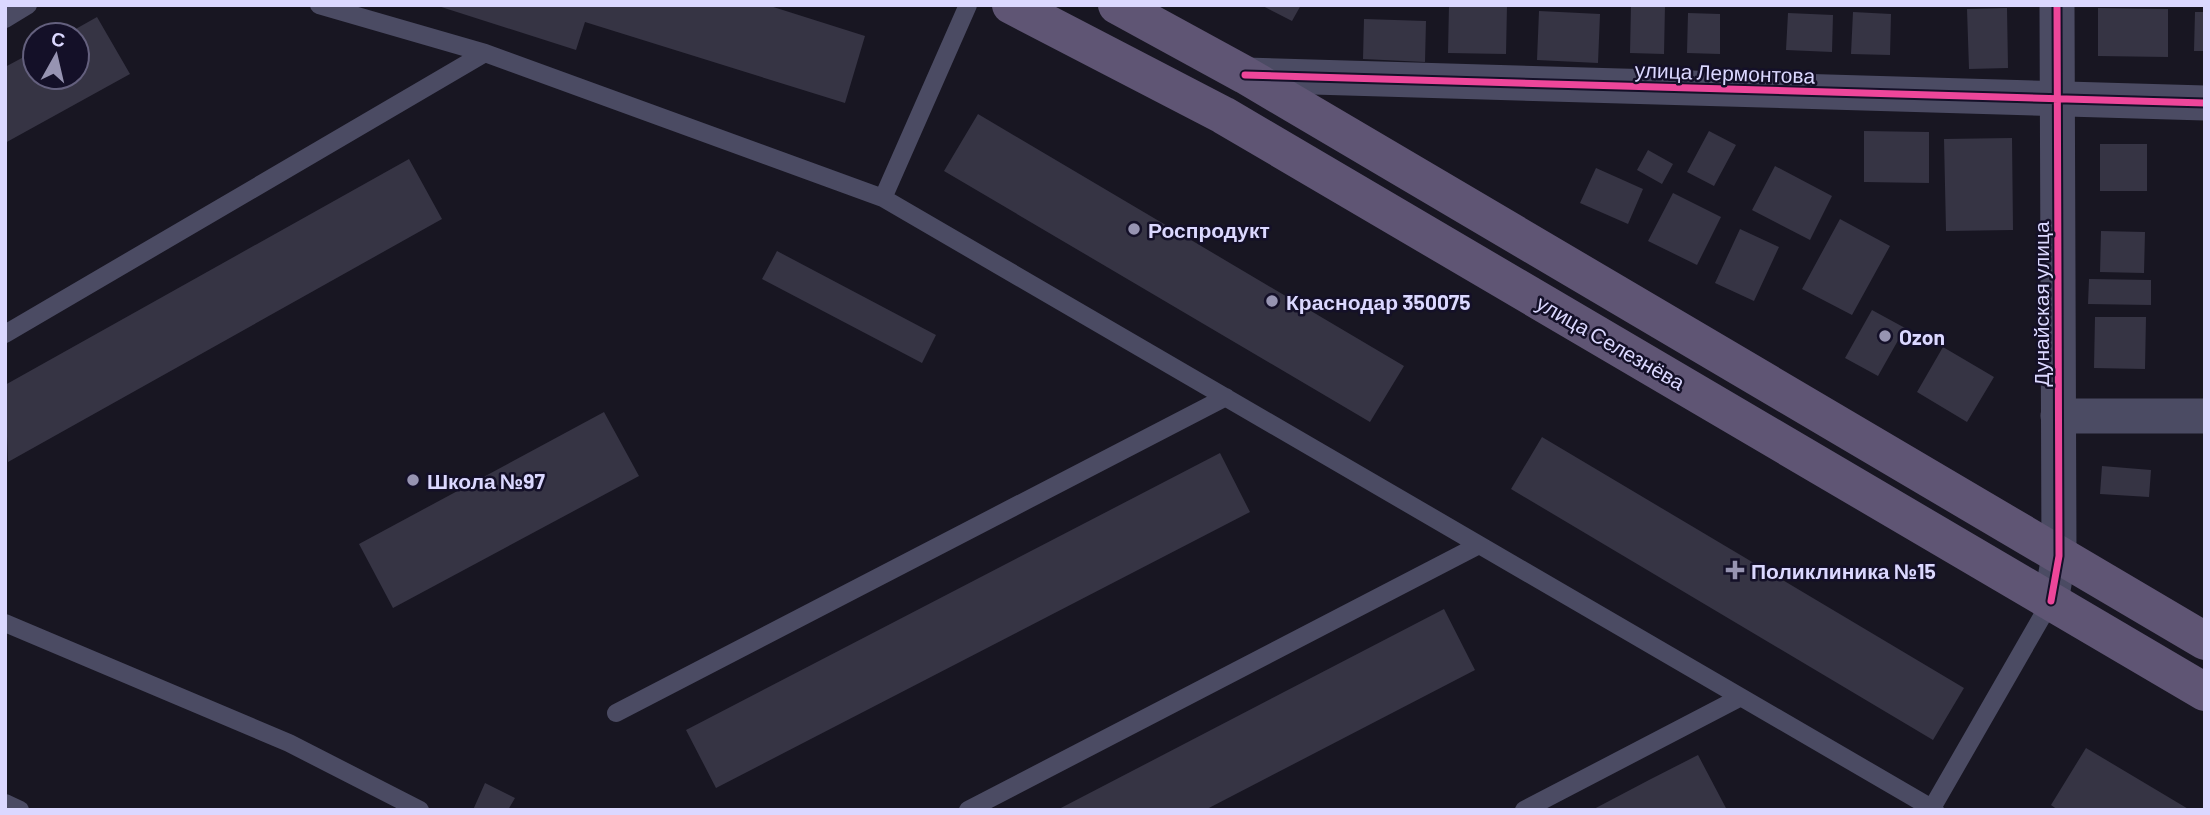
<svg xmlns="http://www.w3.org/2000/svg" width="2210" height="815" font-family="Barlow,sans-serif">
  <rect width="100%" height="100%" fill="#181622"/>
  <path fill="#363444" d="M435,5H767L865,36L845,103L585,22L576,50Z
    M1261,5H1301L1292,21Z
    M1449,5H1507L1506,54L1448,53Z
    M1631,5H1665L1664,54L1630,53Z
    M2007,8L2008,68L1969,69L1967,9Z
    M2098,8L2168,9V57L2098,56Z
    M1539,11L1600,14L1598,63L1537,60Z
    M1853,12L1891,14L1890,55L1851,54Z
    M2195,12H2205V51H2194Z
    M1688,13L1720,14V54L1687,53Z
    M1788,13L1833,15L1832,52L1786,50Z
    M97,17L130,74L5,143V67L35,51V77H77V35H65Z
    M1364,19L1426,21L1425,62L1363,59Z
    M978,114L1404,366L1370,422L944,171Z
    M1709,131L1736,145L1714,186L1687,172Z
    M1864,131L1929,132V183L1864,182Z
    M2012,138L2013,230L1946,231L1944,139Z
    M2100,144H2147V191H2100Z
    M1648,150L1673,164L1662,184L1637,170Z
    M409,159L442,219L8,462L5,385Z
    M1775,166L1832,196L1810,240L1752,210Z
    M1596,168L1643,189L1628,224L1580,203Z
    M1673,193L1721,217L1697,265L1648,241Z
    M1840,219L1890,246L1852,315L1802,289Z
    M1740,229L1779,247L1754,301L1715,283Z
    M2101,231L2145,232L2144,273L2100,272Z
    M777,251L936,335L922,363L762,279Z
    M2089,279L2151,280V305L2088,304Z
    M1872,310L1905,328L1878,376L1845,358Z
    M2095,317H2146L2145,369L2094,368Z
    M1943,347L1994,377L1967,422L1917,392Z
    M604,412L639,476L393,608L359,544Z
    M1542,437L1964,688L1933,740L1511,489Z
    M1220,453L1250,512L716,788L686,730Z
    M2102,466L2151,470L2149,497L2100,494Z
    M1444,609L1475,670L1205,810H1057Z
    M2086,748L2190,810H2058L2051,805Z
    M1698,755L1727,810H1592L1649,780Z
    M485,783L515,798L508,810H473Z"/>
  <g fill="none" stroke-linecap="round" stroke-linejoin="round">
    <path stroke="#4b4b63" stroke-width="18" d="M319,5L485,53L883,198L1935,810
      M5,19L28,5
      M883,198L968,5
      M5,334L485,53
      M5,623L289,743L420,810
      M616,713L1226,397
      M5,803L20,810
      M1932,808L2051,601
      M968,810L1479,545
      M1524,810L1741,697"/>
    <path stroke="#4b4b63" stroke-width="35" d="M1245,75L2205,103
      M2058,416H2205
      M2051,601L2059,556L2057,5"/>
    <path stroke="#5f5574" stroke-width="38" d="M1011,5L1223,115L2205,692
      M1117,5L1245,75L2205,641"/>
    <defs>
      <path id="cycleway" d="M1245,75L2205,103
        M2051,601L2059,556L2057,5"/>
    </defs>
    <use href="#cycleway" stroke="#141028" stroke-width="11"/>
    <use href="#cycleway" stroke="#ed469a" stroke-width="7"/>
  </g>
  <g fill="#9794b2" stroke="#141028" stroke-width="2.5">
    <circle cx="1134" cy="229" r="7"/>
    <circle cx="1272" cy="301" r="7"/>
    <circle cx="1885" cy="336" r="7"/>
    <circle cx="413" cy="480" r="7"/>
    <path d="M1731.5 559.5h7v7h7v7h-7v7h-7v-7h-7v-7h7z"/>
  </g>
  <g text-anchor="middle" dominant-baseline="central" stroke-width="5" stroke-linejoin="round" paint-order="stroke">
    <g font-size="21" fill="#dbd8ff" stroke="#141028">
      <text transform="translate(1725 72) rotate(2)">улица Лермонтова</text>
      <text transform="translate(2040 304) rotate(-90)">Дунайская улица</text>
      <text transform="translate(1611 342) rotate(30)">улица Селезнёва</text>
    </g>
    <g font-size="21" font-weight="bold" fill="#dbd8ff" stroke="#141028" text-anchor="start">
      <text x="1148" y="229">Роспродукт</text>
      <text x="1286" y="301">Краснодар 350075</text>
      <text x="1899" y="336">Ozon</text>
      <text x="427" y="480">Школа №97</text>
      <text x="1751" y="570">Поликлиника №15</text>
    </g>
  </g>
  <rect width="2210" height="815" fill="none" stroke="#dbd8ff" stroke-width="14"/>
  <g transform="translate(56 56) rotate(8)"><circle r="33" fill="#141028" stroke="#64607e" stroke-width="2"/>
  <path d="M0-5L12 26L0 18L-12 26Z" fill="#9794b2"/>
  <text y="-10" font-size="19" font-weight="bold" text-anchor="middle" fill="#dbd8ff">С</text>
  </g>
</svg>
